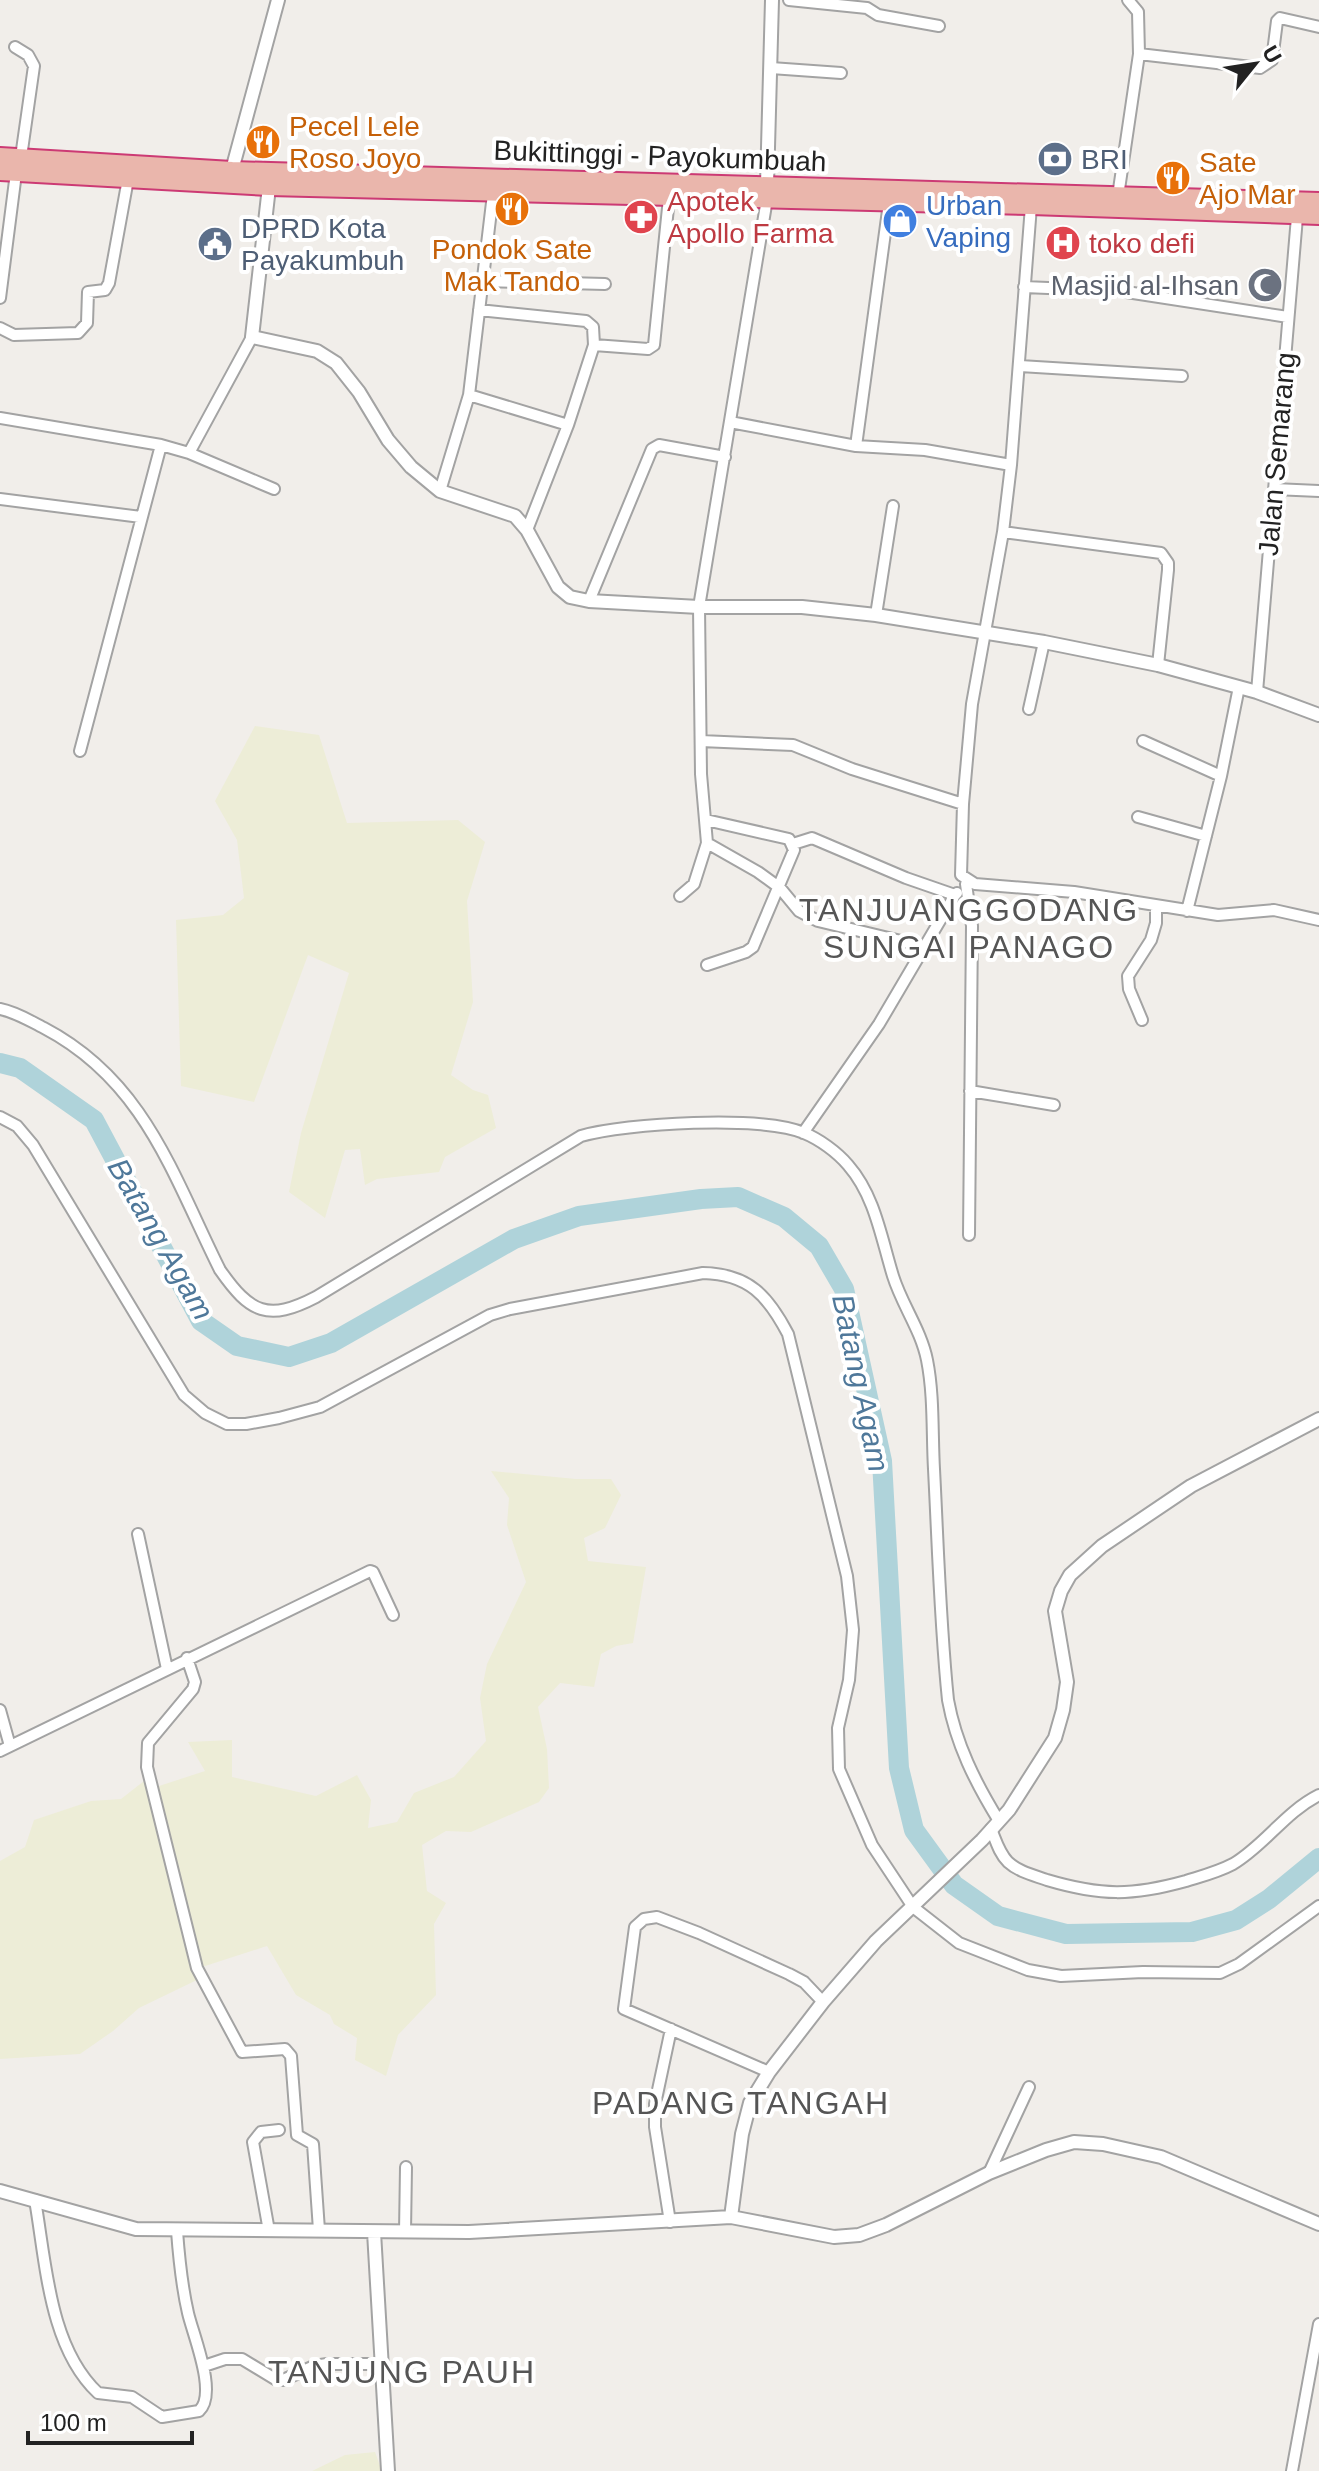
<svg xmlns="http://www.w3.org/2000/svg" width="1319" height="2471" font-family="Helvetica,sans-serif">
  <rect width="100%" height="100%" fill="#f1eeea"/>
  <path fill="#ededd7" d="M255,726L319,735L347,823L458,820L485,842L467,901L473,1002L451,1075L473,1090L488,1095L496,1128L445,1157L439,1172L377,1179L365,1185L360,1149L345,1150L325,1218L289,1192L301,1133L349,973L308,955L254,1102L181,1086L176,920L223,915L244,898L237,840L215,801Z
    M491,1471L576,1479H611L621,1495L605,1528L584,1538L588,1561L646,1567L633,1643L616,1646L601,1654L594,1687L560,1683L538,1707L547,1749L549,1788L539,1802L471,1832L446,1831L422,1845L427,1891L446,1903L434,1924L436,1995L398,2035L386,2076L355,2060L357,2038L334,2024L330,2015L296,1995L267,1946L199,1968L201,1978L139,2008L113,2031L80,2054L0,2059V1861L25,1847L34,1820L91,1801L121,1799L144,1781L153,1788L205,1771L188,1742L232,1740V1777L316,1796L357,1775L371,1800L368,1828L397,1822L414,1793L454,1777L486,1741L480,1698L487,1664L526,1582L507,1525L509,1498Z
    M375,2452L382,2471H312L345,2455Z"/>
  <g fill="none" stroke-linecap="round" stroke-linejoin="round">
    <path stroke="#afd3da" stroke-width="20" d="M0,1063L20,1068L94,1120L201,1321L237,1346L289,1357L331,1343L514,1239L579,1216L701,1199L738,1197L784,1217L819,1246L844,1289L882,1461L899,1768L914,1830L954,1885L998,1916L1066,1934L1192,1932L1236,1920L1269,1899L1319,1858"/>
    <defs>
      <path id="minor" d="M789,0L867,8L878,15L939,26
        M15,47L28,55L34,66L21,157
        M1139,54L1260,68L1272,60L1277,21L1280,18L1319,27
        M771,68L841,73
        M1118,196L1139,54L1138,12L1128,0
        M1031,206L1011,465L1003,532L972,704L963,804L961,875L975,884L1074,892L1218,915L1274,910L1319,920
        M483,281L605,284
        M1024,287L1120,291L1288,317
        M0,298L16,173
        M479,310L586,321L593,327L594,345
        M0,328L14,335L78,333L87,323L88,292L105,290L109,283L128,179
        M1020,366L1182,376
        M469,395L568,425
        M0,418L161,445L189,453L252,337
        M730,422L856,446L925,450L1011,465
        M856,446L889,203
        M189,453L274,489
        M1274,489L1319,491
        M440,491L469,395L493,194
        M0,499L141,517
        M527,530L568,425L594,345L648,349L654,345L669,198
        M1003,532L1161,553L1168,563V570L1158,665
        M589,601L652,449L659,445L725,457
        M876,615L893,506
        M1257,692L1297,217
        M1029,709L1044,642
        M701,741L793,745L852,769L963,804
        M1143,741L1221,776
        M80,751L161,445
        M1138,817L1206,836
        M706,820L789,839L794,850L753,947L746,952L707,965
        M707,843L758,872L780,888L799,911L818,921L926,947
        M793,844L812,838L906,878L955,895L957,893
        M966,884L972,926L969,1235
        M680,896L694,884L707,843L701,774L699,607L767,199
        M1187,911L1221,776L1239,687
        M0,1009C16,1012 30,1021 44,1028C145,1081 173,1176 220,1270C250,1313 268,1322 316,1297L581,1136C626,1123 762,1115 804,1133C819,1139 837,1152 848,1165C875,1196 881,1237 893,1276C902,1305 921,1330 927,1360C934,1395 932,1434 934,1469C938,1546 940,1623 948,1700C956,1744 975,1782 999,1821
        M1142,1020L1129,989L1128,976L1151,940L1156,923V906
        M970,1091L1054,1105
        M0,1117L17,1126L33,1145L184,1395L205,1413L227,1424H246L279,1418L320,1407L490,1315L510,1309L703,1273C749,1274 768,1296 788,1334L847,1576L853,1630L849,1680L838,1728L839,1769L872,1845L913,1907L959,1943L1028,1970L1061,1976L1143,1972L1220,1973L1239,1964L1319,1906
        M803,1133L879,1024L955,895
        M138,1534L167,1669
        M187,1658L195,1682L193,1689L148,1743L147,1767L197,1968L242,2052L285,2049L291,2056L297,2135L313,2144L319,2230
        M0,1710L10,1746
        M0,1751L370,1571L373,1572L393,1615
        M991,1829C996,1841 999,1853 1008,1862C1019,1872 1033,1875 1047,1880C1101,1896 1132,1896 1186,1881C1202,1876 1218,1872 1233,1864C1265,1845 1285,1812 1319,1795
        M769,2072L624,2009L635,1927L644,1919L657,1917L699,1933L789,1974L804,1982L823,2002
        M989,2173L1029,2087
        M35,2200C46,2263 49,2347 98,2393L132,2397L162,2417L199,2411C218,2394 193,2335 188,2313C182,2287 179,2258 177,2231
        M670,2222L655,2127V2104L671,2029
        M269,2231L253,2142L261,2132L279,2130
        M405,2232L406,2167
        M204,2366L225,2359H242L275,2379L283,2380L314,2366L327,2364H380
        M1292,2471L1319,2324"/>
      <path id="tertiary" d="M232,170L278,0
        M767,184L772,0
        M269,187L252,337L317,351L336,363L359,392L388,440L411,467L440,491L515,516L527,530L558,587L570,597L589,601L699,607H802L876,615L1044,642L1158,665L1257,692L1319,715
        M0,2191L136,2229L469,2232L731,2217L834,2237L859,2235L886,2225L989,2173L1046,2150L1074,2142L1103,2144L1161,2157L1319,2224
        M731,2217L742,2134L750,2103L769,2072L823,2002L876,1941L982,1840L1009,1810L1055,1738L1063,1710L1067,1682L1055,1611L1061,1591L1070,1575L1102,1546L1191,1486L1319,1419
        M374,2232L388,2471"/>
      <path id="trunk" d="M0,156L232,170L1319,201
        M0,172L269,187L1031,206L1319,216"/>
    </defs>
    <use href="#minor" stroke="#a3a3a3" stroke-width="14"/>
    <use href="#tertiary" stroke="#a3a3a3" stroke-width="16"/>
    <use href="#trunk" stroke="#cc3a74" stroke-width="20"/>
    <use href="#minor" stroke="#fff" stroke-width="10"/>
    <use href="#tertiary" stroke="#fff" stroke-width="12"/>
    <use href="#trunk" stroke="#eab6ac" stroke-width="16"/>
  </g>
  <defs>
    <symbol id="restaurant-disc" viewBox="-11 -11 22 22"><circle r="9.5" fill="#e8710a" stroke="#fff"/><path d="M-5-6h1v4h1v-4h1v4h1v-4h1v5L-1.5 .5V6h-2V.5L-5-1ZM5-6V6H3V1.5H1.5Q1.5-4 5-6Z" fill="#fff"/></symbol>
    <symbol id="bank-disc" viewBox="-11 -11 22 22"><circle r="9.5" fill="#5c6f8a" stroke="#fff"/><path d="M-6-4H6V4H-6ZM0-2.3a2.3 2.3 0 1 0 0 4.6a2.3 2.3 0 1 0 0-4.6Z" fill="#fff"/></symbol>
    <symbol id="pharmacy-disc" viewBox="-11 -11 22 22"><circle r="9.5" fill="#e0444e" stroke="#fff"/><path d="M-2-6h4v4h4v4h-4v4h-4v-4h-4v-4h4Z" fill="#fff"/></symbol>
    <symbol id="shop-disc" viewBox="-11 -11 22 22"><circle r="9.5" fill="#3f7fe0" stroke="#fff"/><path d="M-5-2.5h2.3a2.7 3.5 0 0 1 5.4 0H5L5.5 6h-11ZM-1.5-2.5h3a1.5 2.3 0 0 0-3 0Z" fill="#fff"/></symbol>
    <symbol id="hospital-disc" viewBox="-11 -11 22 22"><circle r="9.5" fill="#e0444e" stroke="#fff"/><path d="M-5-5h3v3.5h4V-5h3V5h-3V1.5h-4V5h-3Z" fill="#fff"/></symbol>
    <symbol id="civic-disc" viewBox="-11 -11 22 22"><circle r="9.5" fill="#5c6f8a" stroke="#fff"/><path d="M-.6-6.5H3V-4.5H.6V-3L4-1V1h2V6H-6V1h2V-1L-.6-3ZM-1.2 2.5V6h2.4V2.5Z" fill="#fff"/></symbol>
    <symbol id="mosque-disc" viewBox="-11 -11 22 22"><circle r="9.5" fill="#6b7280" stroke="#fff"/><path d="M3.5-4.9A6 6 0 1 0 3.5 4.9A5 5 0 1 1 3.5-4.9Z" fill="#fff"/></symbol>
  </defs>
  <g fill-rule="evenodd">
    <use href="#restaurant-disc" x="243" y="122" width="40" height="40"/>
    <use href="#bank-disc" x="1035" y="139" width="40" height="40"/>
    <use href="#restaurant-disc" x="1153" y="158" width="40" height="40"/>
    <use href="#restaurant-disc" x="492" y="189" width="40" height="40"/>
    <use href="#pharmacy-disc" x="621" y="197" width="40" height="40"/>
    <use href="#shop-disc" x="880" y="201" width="40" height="40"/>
    <use href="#hospital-disc" x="1043" y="223" width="40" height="40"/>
    <use href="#civic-disc" x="195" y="224" width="40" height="40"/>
    <use href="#mosque-disc" x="1245" y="265" width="40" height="40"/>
  </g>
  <g text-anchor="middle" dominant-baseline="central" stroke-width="8" stroke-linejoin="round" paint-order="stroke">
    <g font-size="28" fill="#c56008" stroke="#fff" text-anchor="start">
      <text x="289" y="126">Pecel Lele<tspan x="289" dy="32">Roso Joyo</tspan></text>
      <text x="1199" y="162">Sate<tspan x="1199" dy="32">Ajo Mar</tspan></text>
      <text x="512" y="249" text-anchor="middle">Pondok Sate<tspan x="512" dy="32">Mak Tando</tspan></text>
    </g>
    <g font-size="28" fill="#222" stroke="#fff">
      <text transform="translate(660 156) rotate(2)">Bukittinggi - Payokumbuah</text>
      <text transform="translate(1277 454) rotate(-85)">Jalan Semarang</text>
    </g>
    <g font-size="28" fill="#4e5e75" stroke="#fff" text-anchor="start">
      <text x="1081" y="159">BRI</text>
      <text x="241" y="228">DPRD Kota<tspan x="241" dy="32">Payakumbuh</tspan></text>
    </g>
    <g font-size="28" fill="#be3a42" stroke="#fff" text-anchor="start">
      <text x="667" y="201">Apotek<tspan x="667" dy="32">Apollo Farma</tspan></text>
      <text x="1089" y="243">toko defi</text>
    </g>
    <g font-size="28" fill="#366cbe" stroke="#fff" text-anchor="start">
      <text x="926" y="205">Urban<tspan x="926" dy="32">Vaping</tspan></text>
    </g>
    <g font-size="28" fill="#5b616d" stroke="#fff" text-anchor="end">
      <text x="1239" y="285">Masjid al-Ihsan</text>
    </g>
    <g font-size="30" font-style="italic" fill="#4f789a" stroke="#fff">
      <text transform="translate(161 1239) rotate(60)">Batang Agam</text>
      <text transform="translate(861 1383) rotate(78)">Batang Agam</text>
    </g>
    <g font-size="32" letter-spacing="2" fill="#555" stroke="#fff">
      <text x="969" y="910">TANJUANGGODANG<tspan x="969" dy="37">SUNGAI PANAGO</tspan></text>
      <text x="741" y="2103">PADANG TANGAH</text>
      <text x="402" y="2372">TANJUNG PAUH</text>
    </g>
  </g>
  <g transform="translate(1255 64) rotate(60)" stroke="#ffffff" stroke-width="6" paint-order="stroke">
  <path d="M0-6L14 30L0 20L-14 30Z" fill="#222222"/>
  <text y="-12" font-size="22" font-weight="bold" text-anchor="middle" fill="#222222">U</text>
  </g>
  <path d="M28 2431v12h164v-12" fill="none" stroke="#222222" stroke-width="4"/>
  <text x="40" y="2431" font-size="24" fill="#222222" stroke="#ffffff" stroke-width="6" paint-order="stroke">100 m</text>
</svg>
